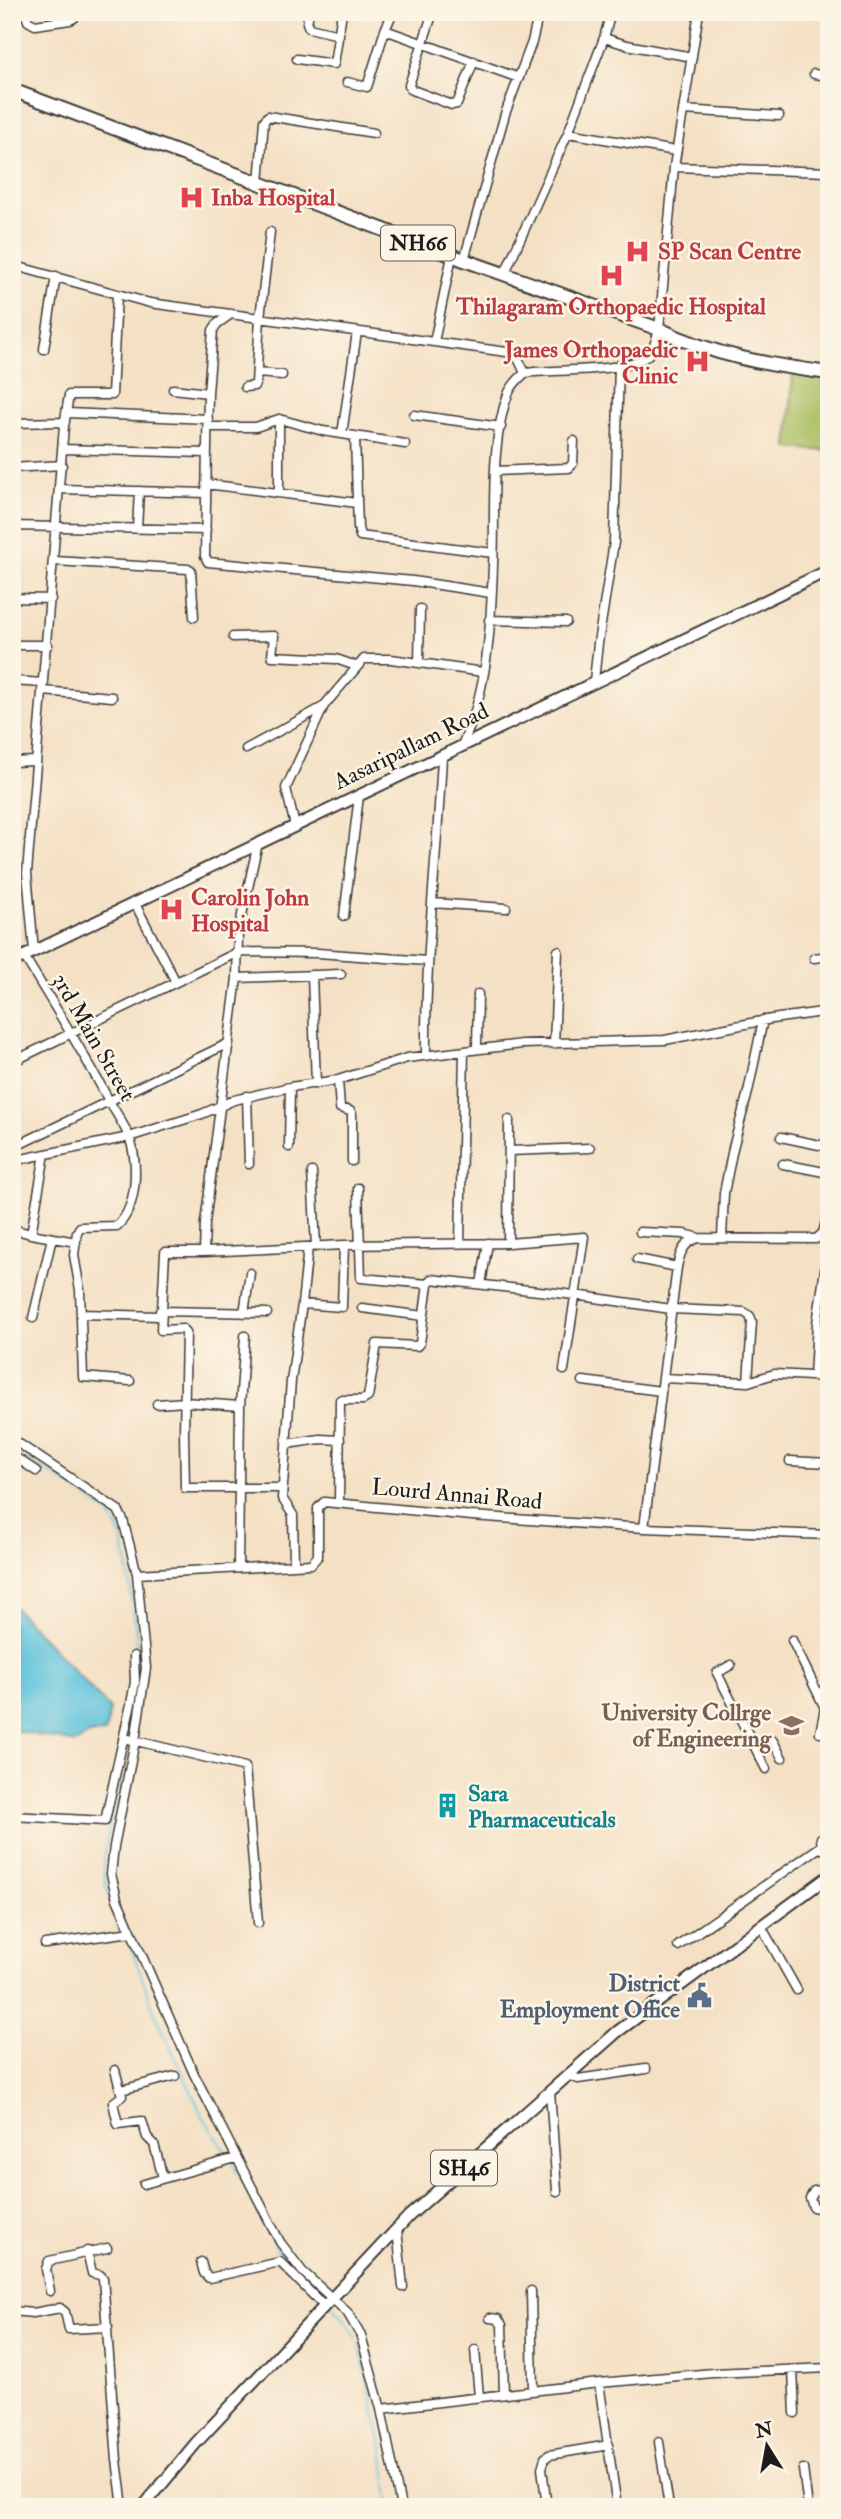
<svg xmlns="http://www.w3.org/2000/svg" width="841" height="2519" font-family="'IM FELL Double Pica',serif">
  <rect width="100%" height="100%" fill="#fcf5e5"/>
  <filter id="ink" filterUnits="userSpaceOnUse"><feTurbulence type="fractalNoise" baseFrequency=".0143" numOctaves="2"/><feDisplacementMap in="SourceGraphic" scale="14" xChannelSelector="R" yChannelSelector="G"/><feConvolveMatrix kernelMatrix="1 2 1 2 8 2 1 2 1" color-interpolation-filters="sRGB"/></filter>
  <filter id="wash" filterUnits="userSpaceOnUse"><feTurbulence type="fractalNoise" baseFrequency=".00686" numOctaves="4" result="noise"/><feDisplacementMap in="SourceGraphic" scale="28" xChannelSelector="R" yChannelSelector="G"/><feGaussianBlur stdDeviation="1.57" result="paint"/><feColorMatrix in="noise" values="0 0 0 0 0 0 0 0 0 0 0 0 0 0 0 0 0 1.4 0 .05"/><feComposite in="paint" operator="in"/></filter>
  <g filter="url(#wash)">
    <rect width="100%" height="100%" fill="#f4e0c4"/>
    <path fill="#a9be62" stroke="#626d3f" stroke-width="2" d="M793,373L829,377V451L788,448Z"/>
    <path fill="#5fc3dd" stroke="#3e707c" stroke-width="2" d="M12,1605L110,1709L105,1733L89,1734L76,1743L12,1730Z"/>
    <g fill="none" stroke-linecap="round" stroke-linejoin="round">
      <path stroke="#5fc3dd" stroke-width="2" d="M22,1457L70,1485L109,1513L119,1530L127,1561L141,1671L130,1737
        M123,1770L129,1744
        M120,1786C113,1814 103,1843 104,1873C105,1892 117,1912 124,1930
        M127,1937L156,2016L201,2113L229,2157
        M233,2164L278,2250L324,2299
        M332,2306L347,2322L357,2338
        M359,2343L383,2450L390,2507"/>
    </g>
  </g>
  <g filter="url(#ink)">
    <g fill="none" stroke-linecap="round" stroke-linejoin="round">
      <defs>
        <path id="minor" d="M25,12L28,21L35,25L70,20L74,18L76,12
          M309,12L307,23L309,28L339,35
          M393,12L385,30L519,78
          M433,12L409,85L410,89L452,105L457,104L474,61
          M611,12L604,38L627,45L692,57
          M297,59L334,64L342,12
          M814,74L829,76
          M347,82L367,87L385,30
          M683,110L779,116
          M568,133L676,151
          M674,167L829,172
          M259,183L264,121L268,116L374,133
          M464,260L505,114L532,42L539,12
          M12,265L150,303L514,353L517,356L525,373
          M504,275L568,133L604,38
          M12,278L13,90
          M231,314L217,324L213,330L208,393L205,556L208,562L413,581L491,593
          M434,342L452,256
          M44,349L56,276
          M257,373L282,375
          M245,387L254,386L256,383L260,318L270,232
          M173,389L208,393
          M67,413L208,419
          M414,415L501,427
          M279,419V493
          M12,423L65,422
          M208,427H256L279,419L323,431L405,444
          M342,434L357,332
          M355,437L358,528L360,536L493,553
          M62,449L206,453
          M12,468L62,465
          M496,471L569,468L573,463L574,441
          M206,484L357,503
          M61,489L206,493
          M12,526L206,530
          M137,529L139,491
          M55,561L188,569L191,570L194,617
          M12,598L51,599
          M489,620L566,622
          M233,637L274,636L272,656L336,659L356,666
          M12,645H48
          M419,663L420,609
          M12,681L44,683
          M594,681L598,643L614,542L619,365
          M43,691L112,697
          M462,745C488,691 491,624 493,565C496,510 489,447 508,394C512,385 518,379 525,373C555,369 619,373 644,358C654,352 656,339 659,329L674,167L699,12
          M246,749L323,707L364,659H391L483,672
          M12,762L35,761
          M295,826L286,788L323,708
          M258,843L238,933L237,978L205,1223L204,1252L344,1245L342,1307L302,1304L291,1381L282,1498L293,1515L294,1564
          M134,902L176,982
          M432,903L506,908
          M344,916L359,796
          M34,951L27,873L64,426L69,395H112L117,294
          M24,956C53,1004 83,1051 109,1101C116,1113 125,1126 130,1139C138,1164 138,1207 117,1226L80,1227L77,1232L74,1255L80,1290L83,1377L130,1381
          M814,958L829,956
          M312,975L316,1084
          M237,978L341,974
          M554,1044L558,951
          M477,1048L478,994
          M426,1055C425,956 437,857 442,757
          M12,1062L238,952L318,953L427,961
          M338,1080L340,1108L350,1111L352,1114V1161
          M247,1096L249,1164
          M781,1137L829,1147
          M289,1147L290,1087
          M12,1148L229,1043
          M509,1151L590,1148
          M12,1161L129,1137L202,1114L234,1100L290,1087L338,1080L407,1058L522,1044L665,1040L772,1019L829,1011
          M783,1164L829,1173
          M312,1172L316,1247
          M358,1188L361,1278L428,1284
          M12,1229L31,1234L45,1154
          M640,1232L684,1234L696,1237
          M31,1234L76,1242
          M722,1238L724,1193L733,1148L748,1092L763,1020
          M460,1243L464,1051
          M508,1243L509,1120
          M344,1245L508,1243L584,1237L564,1370
          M204,1252H165L161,1330L183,1329L186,1332L184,1432L185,1488H282
          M637,1259L677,1267
          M481,1284L488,1243
          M302,1304L308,1247
          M362,1308L424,1316
          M160,1311L267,1313
          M244,1313L250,1273
          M81,1314L160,1316
          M33,1318L52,1238
          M814,1376L817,1323L828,1250L827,1241L821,1237
          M663,1378L748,1382L774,1374L829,1377
          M583,1381L661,1391
          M157,1404L185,1402L240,1406L245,1336
          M12,1439L118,1510L123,1520L137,1574L146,1668L135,1741L114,1846L111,1874L117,1899L194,2074L280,2242L302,2271L347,2312L361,2336L381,2409L401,2507
          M287,1444L320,1439L340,1440
          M12,1455L36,1471
          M790,1461L829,1463
          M339,1503L340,1400H363L368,1397L377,1344L417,1346L420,1343L428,1284L431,1279L575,1295L671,1309L744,1312L750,1316L752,1322L748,1382
          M644,1528L677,1267C680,1253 683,1243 698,1238L816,1239L823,1233L829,1210
          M238,1567L240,1406
          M137,1574L311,1564L318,1556V1508L324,1502L472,1516L644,1528L829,1535
          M792,1640L825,1708L820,1733
          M731,1665L717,1673L766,1769
          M124,1738L245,1767L258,1923
          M773,1741L782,1758
          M12,1816L105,1821L131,1704L135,1682L134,1656
          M829,1837L821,1838L822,1849L829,1850
          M761,1926L797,1990
          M45,1944L131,1932
          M678,1946L820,1847
          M115,2070L122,2096L113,2103L118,2124L142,2121L147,2137L154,2144L163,2178
          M568,2075L578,2079L646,2069
          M121,2090L175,2076
          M550,2091L557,2191
          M144,2184L236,2158
          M829,2189L814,2191L810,2198L813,2207L829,2210
          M397,2229L403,2287
          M87,2251L92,2273L100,2275L103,2278L117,2460L123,2507
          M201,2262L204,2273L209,2278L280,2262L324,2306
          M50,2291L46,2269L49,2261L107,2248
          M531,2291L533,2390
          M12,2311L33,2313L60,2308L65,2312L69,2329L108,2327
          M490,2318L498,2319L502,2325L504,2394
          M475,2350L479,2397
          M793,2370L795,2413
          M599,2383L617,2507
          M381,2409L599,2383L713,2373L829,2368
          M659,2442L669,2507
          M803,2469L808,2507
          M547,2507L542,2468L545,2458L549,2455L609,2445"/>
        <path id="major" d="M12,962L829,570
          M143,2507L196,2443L409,2216L617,2032L829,1876"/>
        <path id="highway" d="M12,90L464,260L659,329C714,356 769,365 829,373"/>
      </defs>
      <use href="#minor" stroke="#3c3935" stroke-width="11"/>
      <use href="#major" stroke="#3c3935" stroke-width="14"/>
      <use href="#highway" stroke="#3c3935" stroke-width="16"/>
      <use href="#minor" stroke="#fff" stroke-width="8"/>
      <use href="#major" stroke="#fff" stroke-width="10"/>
      <use href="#highway" stroke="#fff" stroke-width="12"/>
    </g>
  </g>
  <defs>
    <symbol id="hospital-bare" viewBox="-9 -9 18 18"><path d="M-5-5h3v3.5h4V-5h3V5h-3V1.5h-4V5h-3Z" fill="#e0444e" stroke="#fcf5e5" stroke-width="2.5" paint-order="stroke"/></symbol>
    <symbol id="university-bare" viewBox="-9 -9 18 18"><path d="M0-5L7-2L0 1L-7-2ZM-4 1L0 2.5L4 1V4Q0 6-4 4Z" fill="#8d6e63" stroke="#fcf5e5" stroke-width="2.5" paint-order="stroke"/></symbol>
    <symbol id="building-bare" viewBox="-9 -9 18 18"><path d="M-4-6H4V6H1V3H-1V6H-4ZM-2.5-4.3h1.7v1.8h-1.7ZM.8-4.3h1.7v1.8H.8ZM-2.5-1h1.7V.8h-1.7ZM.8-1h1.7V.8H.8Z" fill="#0f9aa8" stroke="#fcf5e5" stroke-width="2.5" paint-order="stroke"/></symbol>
    <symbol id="civic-bare" viewBox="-9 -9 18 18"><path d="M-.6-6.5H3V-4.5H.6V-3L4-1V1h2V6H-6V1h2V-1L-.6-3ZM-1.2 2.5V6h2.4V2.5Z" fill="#5c6f8a" stroke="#fcf5e5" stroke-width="2.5" paint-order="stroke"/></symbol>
  </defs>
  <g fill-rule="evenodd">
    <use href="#hospital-bare" x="174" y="180" width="35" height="35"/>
    <use href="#hospital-bare" x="620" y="234" width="35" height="35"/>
    <use href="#hospital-bare" x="594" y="258" width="35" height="35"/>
    <use href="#hospital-bare" x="680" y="344" width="35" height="35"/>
    <use href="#hospital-bare" x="154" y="892" width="35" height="35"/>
    <use href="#university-bare" x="774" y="1708" width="35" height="35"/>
    <use href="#building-bare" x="430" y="1788" width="35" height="35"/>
    <use href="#civic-bare" x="682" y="1978" width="35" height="35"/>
  </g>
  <g text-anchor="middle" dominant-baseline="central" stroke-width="5" stroke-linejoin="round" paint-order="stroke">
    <g fill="#fcf5e5" stroke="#5f5d58" stroke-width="2">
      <rect x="381" y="225.5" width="74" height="35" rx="5"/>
      <rect x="431" y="2150.5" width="66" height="35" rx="5"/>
    </g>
    <g font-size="21" font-weight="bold" fill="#1c1c1c">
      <text x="418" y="243">NH66</text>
      <text x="464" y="2168">SH46</text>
    </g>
    <g font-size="23" font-weight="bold" fill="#be3a42" stroke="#fcf5e5" text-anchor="start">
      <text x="211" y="197">Inba Hospital</text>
      <text x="658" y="251">SP Scan Centre</text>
      <text x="611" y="306" text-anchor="middle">Thilagaram Orthopaedic Hospital</text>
      <text x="678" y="349" text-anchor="end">James Orthopaedic<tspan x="678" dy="26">Clinic</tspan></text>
      <text x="191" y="897">Carolin John<tspan x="191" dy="26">Hospital</tspan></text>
    </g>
    <g font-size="23" fill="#1c1c1c" stroke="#fcf5e5">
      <text transform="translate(411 746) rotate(-26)">Aasaripallam Road</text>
      <text transform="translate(94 1037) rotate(60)">3rd Main Street</text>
      <text transform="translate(457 1494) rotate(5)">Lourd Annai Road</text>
    </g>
    <g font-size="23" font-weight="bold" fill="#785e54" stroke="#fcf5e5" text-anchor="end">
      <text x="771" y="1712">University Collrge<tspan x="771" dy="26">of Engineering</tspan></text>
    </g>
    <g font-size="23" font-weight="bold" fill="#0d838f" stroke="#fcf5e5" text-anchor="start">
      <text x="468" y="1793">Sara<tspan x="468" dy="26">Pharmaceuticals</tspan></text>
    </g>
    <g font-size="23" font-weight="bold" fill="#4e5e75" stroke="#fcf5e5" text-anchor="end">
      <text x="680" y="1983">District<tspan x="680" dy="26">Employment Office</tspan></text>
    </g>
  </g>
  <rect width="841" height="2519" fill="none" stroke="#fcf5e5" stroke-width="42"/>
  <g transform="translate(767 2446) rotate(349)" stroke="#fcf5e5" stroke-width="5" paint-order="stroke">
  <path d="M0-5L12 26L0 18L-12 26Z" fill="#1c1c1c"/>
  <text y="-10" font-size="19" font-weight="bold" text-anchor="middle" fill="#1c1c1c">N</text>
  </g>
</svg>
